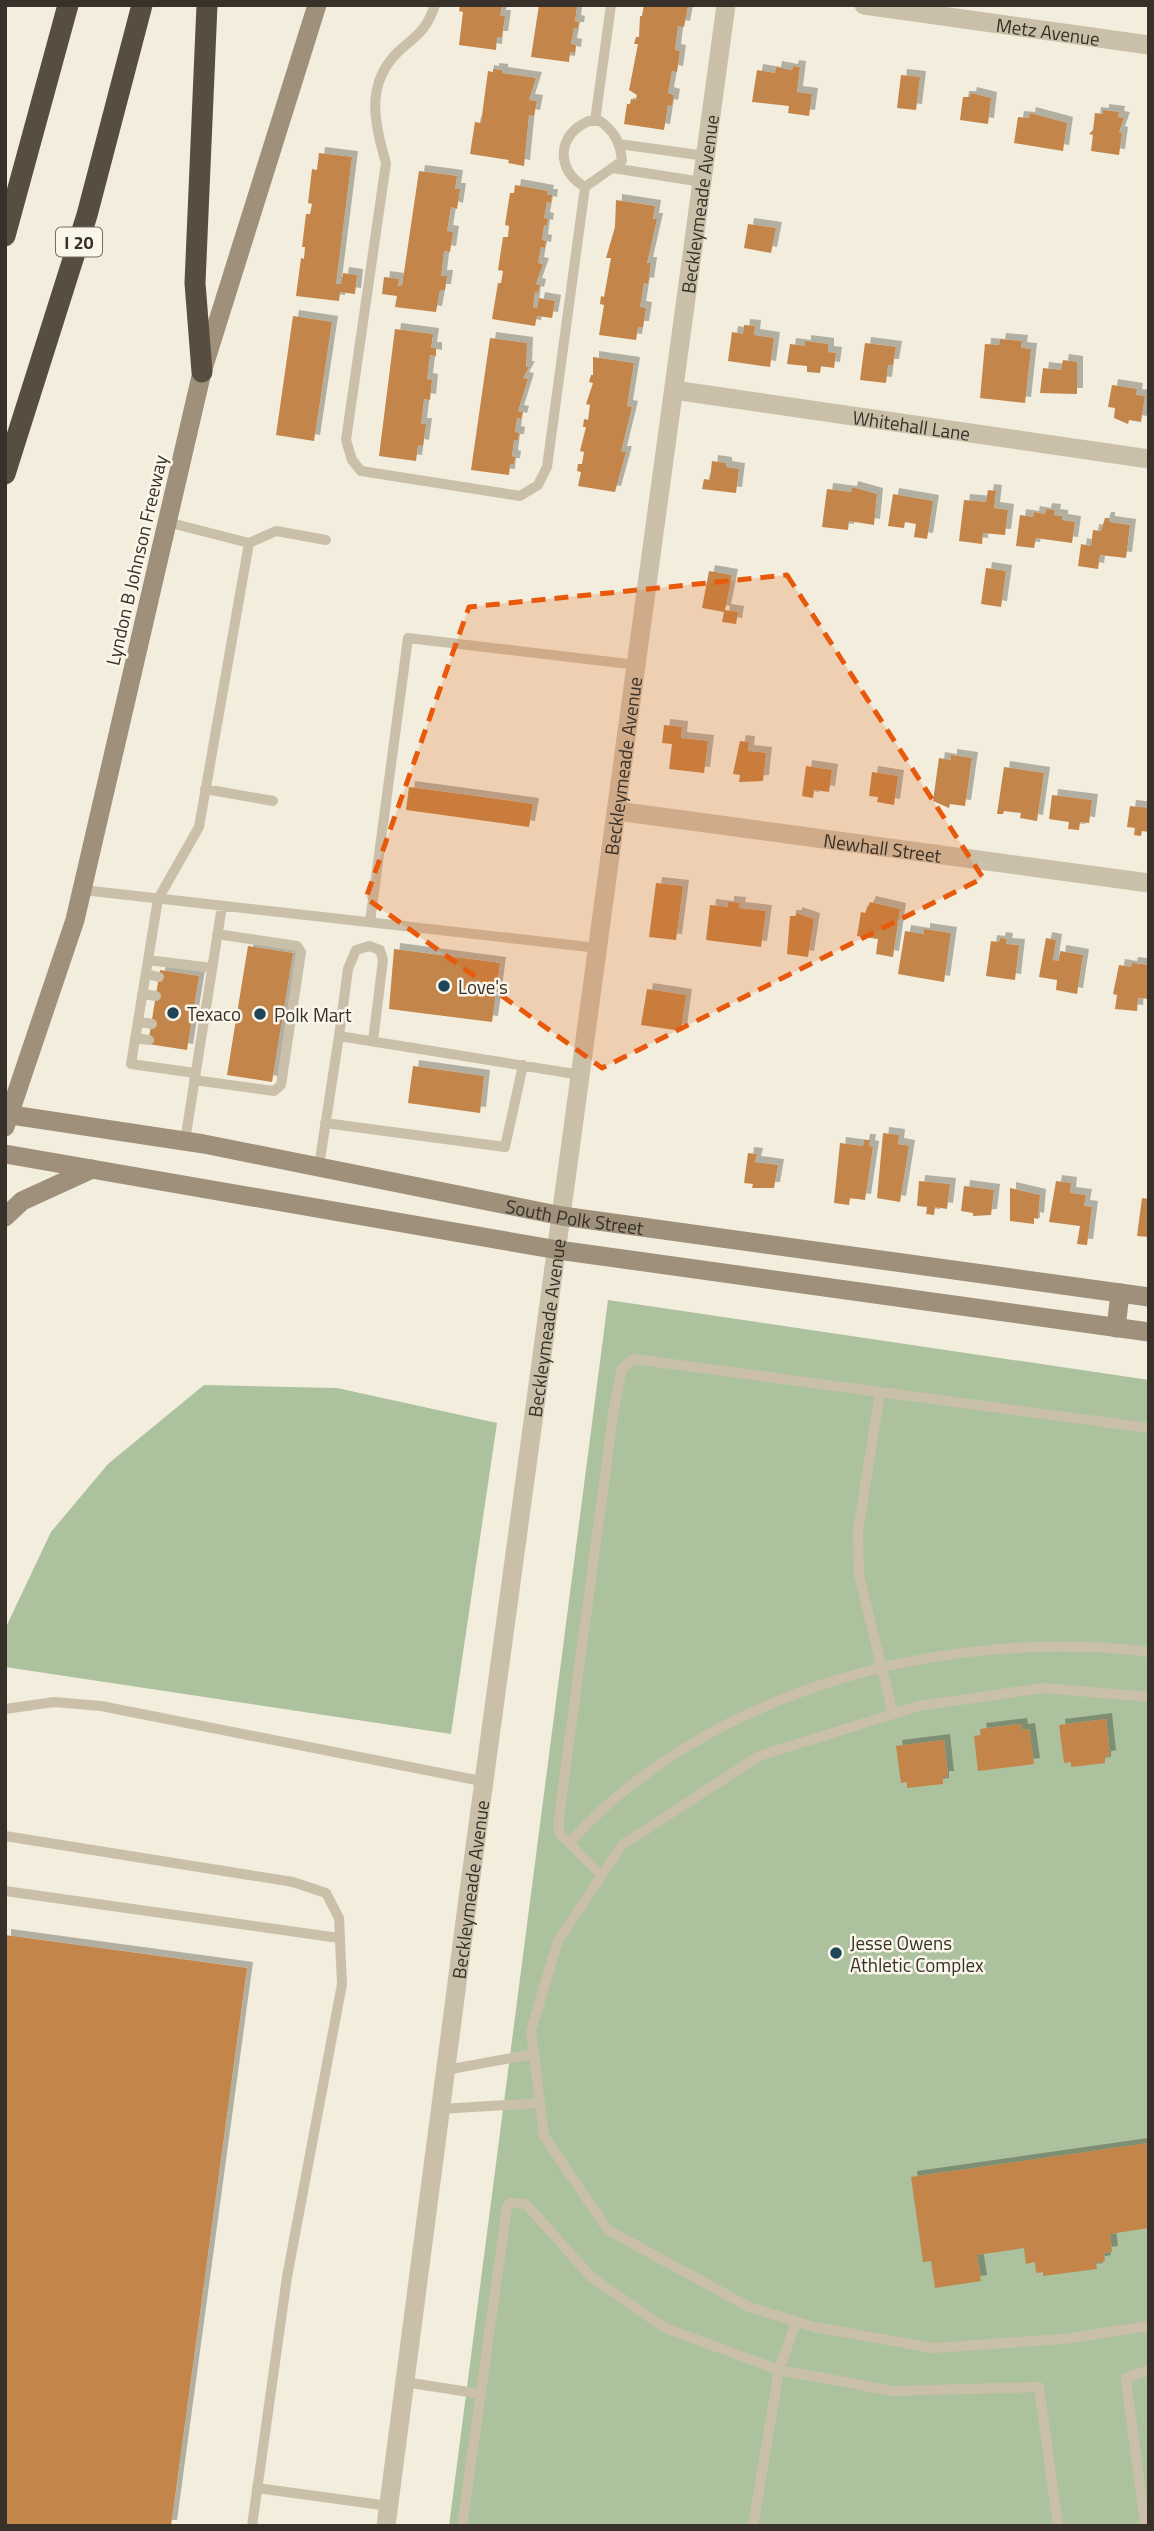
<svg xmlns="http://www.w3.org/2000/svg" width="1154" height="2531" font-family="'Titillium Web',sans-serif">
  <defs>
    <filter id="shadow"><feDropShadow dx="6" dy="-6" stdDeviation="0" flood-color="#0004"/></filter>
  </defs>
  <rect width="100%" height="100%" fill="#f2eddd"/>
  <path fill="#acc19d" d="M608,1300L1149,1380V2526H449Z
    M204,1385L337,1388L497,1423L451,1734L5,1667V1629L51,1532L108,1464Z"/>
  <path fill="#c3854a" filter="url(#shadow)" d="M460,5H502L500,16H505L502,37H497L496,50L459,45L463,12L459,11Z
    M539,5H577L575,21L579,22L578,28H574L571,44L576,45L575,53L570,52L569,62L531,57Z
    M644,5L688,6L684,27L678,26L675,50L680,51L677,72L672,71L668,93L674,95L672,106L668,105L664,130L624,124L627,104H630L631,99L636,100L637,95L629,90L638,44H634L636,37H639L640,16H642Z
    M793,66L800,67L797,92L812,94L809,116L788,113L789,106L752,102L757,70L775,73L776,67L792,70Z
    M493,69L502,70V73L536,78L529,100L537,101L534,116L529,115L524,166L508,163L509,160L470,154L475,122L481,123L488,71L493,72Z
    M901,75L920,77L916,110L897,108Z
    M971,93L991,98L988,124L960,120L963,97H970Z
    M1103,110L1119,112L1118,117L1124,118L1119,132L1122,133L1119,155L1091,151L1093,135L1089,134L1093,130L1095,113L1103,114Z
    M1030,113L1067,123L1063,151L1014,143L1018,117L1029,118Z
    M319,153L352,157L336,284H341L343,273L357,275L355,294L340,292L339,301L296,296L301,258L304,259L305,247H302L306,214H310L312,204L308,203L312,169L317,170Z
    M419,171L457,176L455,189H460L457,209L451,207L447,231L453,232L450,252L444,251L441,276H447L445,290H440L436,312L395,307L397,296L382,294L384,277L399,279L398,286H402Z
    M515,185L548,191L547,195H552L551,203L547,202L544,218L548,219L547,226L544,225L542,240L546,241L545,248L541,247L538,263L543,264L536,284L540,285L538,293L535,292L533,307L537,308L539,298L555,301L552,318L537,316L535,326L492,319L498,283H501L503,271L498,270L503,237H508L509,226L505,225L510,193H514Z
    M616,200L655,206L653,219H657L647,263H651L648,284L644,283L640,307L646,308L643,327H638L636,340L599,335L604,305L600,304L601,296L604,297L611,258H606L615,227Z
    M748,224L776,228L771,253L744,248Z
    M293,316L332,322L314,441L276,435Z
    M744,325L755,326L754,335L774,338L770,367L728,361L732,332L743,334Z
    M395,329L433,334L431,348H436V356L430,355L427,379L432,380L430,400L424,399L421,424H426L423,446L418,445L416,461L379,456Z
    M490,338L527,343L526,367H529L523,378L528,379L518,411L523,412L521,419L517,418L515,432L519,433L518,440H514L512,456L515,457L514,464H510L509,475L471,470Z
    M1000,339L1022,341L1021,348L1031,349L1025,403L980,398L985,344L999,345Z
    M805,341L828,344V352L836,353L834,368L821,366L820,373L807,372V366L787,364L790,344L805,346Z
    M865,343L896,347L893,365H888L886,383L860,380Z
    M593,357L634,363L627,406L632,407L621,452H626L615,492L578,486L581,472L577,471L578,464H582L584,452L580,451L586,427H583L584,419L588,420L590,405L586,404L593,383L589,382L591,375H593Z
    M1063,360L1077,362V394L1040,393L1043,368L1061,370Z
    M1112,385L1137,389L1136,395L1145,396L1141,422L1129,420L1128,424L1114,418L1115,408L1108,407Z
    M712,461L726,463V467L739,469L736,493L702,489L704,479L710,480Z
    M852,487L877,494L874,525L849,521L848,530L822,527L827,489L851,492Z
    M988,490L996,491L994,508L1008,510L1005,535L983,533L982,544L959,541L964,500L986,502Z
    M893,494L933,501L927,539L914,537L916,524L905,522L904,528L888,526Z
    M1046,509L1055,510L1054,515L1062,516V520L1075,522L1072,543L1036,538L1034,548L1016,546L1020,515L1033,517L1034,512L1045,514Z
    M1105,518H1109V522L1130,525L1126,558L1100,555L1098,569L1078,566L1081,544L1091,546L1093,530L1101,531Z
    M986,568L1006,571L1001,607L981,604Z
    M709,571L732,575L725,610L738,612L736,624L722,622L724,612L702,608Z
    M664,725L682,727L681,738L708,741L704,773L669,769L672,744L662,743Z
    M740,741L749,742L748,751L766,753L763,781L739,782L740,775L733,774Z
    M951,755L972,758L965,806L950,804L949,808L933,801L939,758L951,760Z
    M806,766L832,770L829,792L814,790L813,798L802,796Z
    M1004,767L1044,773L1037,821L1020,818L1021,813L1004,811L1003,814H997Z
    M872,772L898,776L894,805L877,802L878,797L869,796Z
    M409,787L533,804L529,827L406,810Z
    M1052,795L1092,800L1089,823L1080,822L1079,830L1068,829L1069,822L1049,819Z
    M1130,806L1149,808V832L1142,831L1141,836L1134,835L1135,828L1127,827Z
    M656,883L683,886L676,940L649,937Z
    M728,902L740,903L739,908L766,911L761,947L706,940L710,905L728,907Z
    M870,902L900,909L893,957L876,954L878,939L857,936L861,912L865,913Z
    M796,913L814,919L808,957L787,954L790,916H796Z
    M924,929L951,933L944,982L898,974L905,931L924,934Z
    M1000,938L1007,939L1006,944L1019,945L1015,980L986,976L991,941L999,942Z
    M1046,938L1056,940L1053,960L1059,961L1060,951L1083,955L1077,994L1056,990L1057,980L1039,977Z
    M248,946L293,953L272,1082L227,1075Z
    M394,949L500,963L492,1022L389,1009Z
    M1132,963L1149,965V999L1138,998L1137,1011L1115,1009L1117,995L1113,994L1119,965L1131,967Z
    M160,970L199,976L187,1050L148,1044Z
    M647,989L686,995L681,1031L641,1025Z
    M413,1066L484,1076L480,1113L408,1103Z
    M883,1133L899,1135L898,1144L909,1146L900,1202L877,1198Z
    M864,1140H870L869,1146L873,1147L865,1200L850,1198L849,1205L834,1203L840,1143L863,1146Z
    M748,1153L757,1154L755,1162L778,1165L774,1188H752L753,1184L744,1183Z
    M919,1181L950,1184L947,1209L935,1207L934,1215L926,1214L927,1207L917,1206Z
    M1056,1181L1071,1183L1070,1193L1086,1195L1084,1206L1092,1207L1087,1245L1077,1244L1080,1226L1049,1222Z
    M964,1186L994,1190L991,1215L973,1216V1213L961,1211Z
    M1010,1188L1040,1195L1038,1219L1034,1218V1224L1010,1221Z
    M1142,1198L1149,1199V1237L1137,1236Z
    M1106,1719L1110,1756L1105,1757V1763L1071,1767V1762L1064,1763L1059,1725Z
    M1021,1724L1022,1730L1029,1729L1034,1764L978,1771L974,1736L981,1735L980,1729Z
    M944,1740L948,1777H943V1784L907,1788V1782L901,1783L896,1746Z
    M5,1935L247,1968L171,2526H5Z
    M1149,2143V2228L1110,2234L1112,2252L1104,2253L1105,2261L1096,2263L1097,2269L1043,2276V2272L1036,2273L1035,2262L1026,2264L1024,2248L977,2255L981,2281L935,2288L931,2261L923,2262L911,2177Z"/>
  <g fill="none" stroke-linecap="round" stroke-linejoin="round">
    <path stroke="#cac0a9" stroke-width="10" d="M435,5C426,31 418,34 399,51C365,83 374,123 386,163L346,440L352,460L361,471L520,496L538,485L547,467L585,187
      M589,121H600C615,132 620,142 622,161L585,187C555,170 557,134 589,121Z
      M595,121L611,5
      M619,144L706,156
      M613,168L702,182
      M167,522L249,543L199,827L158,899L131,1064L195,1073
      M249,543L276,531L326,540
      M205,789L273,801
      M83,890L598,948
      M370,922L408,638L637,665
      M148,960L212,968
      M146,974L159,977
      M142,994L156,996
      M138,1021L152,1024
      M339,1036L348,969L356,950L369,946L380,950L383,960L373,1041
      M135,1038L149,1040
      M194,1080L274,1091L281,1085L301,952L297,946L217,934
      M325,1123L505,1147L523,1065
      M185,1141L222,906
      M319,1166L339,1036L581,1075
      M880,1392L858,1531L859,1575L893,1714
      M1149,1697L1043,1688L919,1706L759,1756L622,1845L558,1941L531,2031L544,2136L608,2230L749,2307L814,2327L933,2348L1063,2339L1149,2326
      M5,1709L54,1702L101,1706L486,1782
      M5,1836L293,1882L326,1893L339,1918L342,1984L287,2277L252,2526
      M569,1843C708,1689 947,1627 1149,1652
      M602,1876L560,1834L558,1825L614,1408L622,1368L634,1359L1149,1428
      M5,1891L339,1938
      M446,2070L533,2054
      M440,2109L540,2103
      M405,2382L481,2394
      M257,2488L389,2506
      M462,2526L507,2207L510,2203L526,2204L591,2277L665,2328L779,2370L796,2322
      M753,2526L779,2370L893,2391L1039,2387L1058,2526
      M1145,2526L1126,2378L1149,2370"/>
    <g stroke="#cac0a9" stroke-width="19">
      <path id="s1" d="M864,5L1149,45"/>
      <path id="s2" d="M674,390L1149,459"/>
      <path id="s3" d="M617,811L1149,883"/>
    </g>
    <path stroke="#cac0a9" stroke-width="19" id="s4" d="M386,2526L469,1891L726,5"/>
    <g stroke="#9e907b" stroke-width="19">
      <path id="s5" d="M5,1114L204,1144L562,1216L1149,1297"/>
      <path d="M5,1127L75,920L202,372L317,5"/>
      <path d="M5,1154L558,1250L1149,1332"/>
      <path d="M5,1217L22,1201L92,1169"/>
      <path d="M1116,1328L1120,1293"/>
    </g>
    <path stroke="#584e40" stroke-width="21" d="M5,236L68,5
      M202,372L195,283L207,5
      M5,474L87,215L142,5"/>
  </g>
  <path fill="#e8590c" fill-opacity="0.2" stroke="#e8590c" stroke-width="5" stroke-dasharray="14 9" stroke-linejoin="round" d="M787,575L983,878L602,1068L366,898L469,607Z"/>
  <g fill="#1f4658" stroke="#faf6ea" stroke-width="2.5">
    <circle cx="444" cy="986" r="7"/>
    <circle cx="173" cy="1013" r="7"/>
    <circle cx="260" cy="1014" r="7"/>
    <circle cx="836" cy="1953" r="7"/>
  </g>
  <g text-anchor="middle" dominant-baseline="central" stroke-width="5" stroke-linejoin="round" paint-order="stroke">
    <rect fill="#faf6ea" stroke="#726c63" stroke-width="2" x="56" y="227.5" width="46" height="29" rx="5"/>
    <g font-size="18" font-weight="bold" fill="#373129">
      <text x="79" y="242">I 20</text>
    </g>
    <g font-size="19" fill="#373129" stroke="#faf6ea">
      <text stroke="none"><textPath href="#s1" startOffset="186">Metz Avenue</textPath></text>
      <text stroke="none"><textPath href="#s4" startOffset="2343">Beckleymeade Avenue</textPath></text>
      <text stroke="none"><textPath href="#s2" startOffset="240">Whitehall Lane</textPath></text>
      <text transform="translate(136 560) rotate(-77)">Lyndon B Johnson Freeway</text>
      <text stroke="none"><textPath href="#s4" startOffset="1776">Beckleymeade Avenue</textPath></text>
      <text stroke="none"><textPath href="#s3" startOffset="268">Newhall Street</textPath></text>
      <text stroke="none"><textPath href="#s5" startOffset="579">South Polk Street</textPath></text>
      <text stroke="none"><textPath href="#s4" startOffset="1209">Beckleymeade Avenue</textPath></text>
      <text stroke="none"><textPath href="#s4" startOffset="642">Beckleymeade Avenue</textPath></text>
    </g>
    <g font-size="19" fill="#373129" stroke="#faf6ea" text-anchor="start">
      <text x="458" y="986">Love's</text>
      <text x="187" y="1013">Texaco</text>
      <text x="274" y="1014">Polk Mart</text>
      <text x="850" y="1942">Jesse Owens<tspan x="850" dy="22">Athletic Complex</tspan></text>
    </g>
  </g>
  <rect width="1154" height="2531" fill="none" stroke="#373129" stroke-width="14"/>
</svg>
